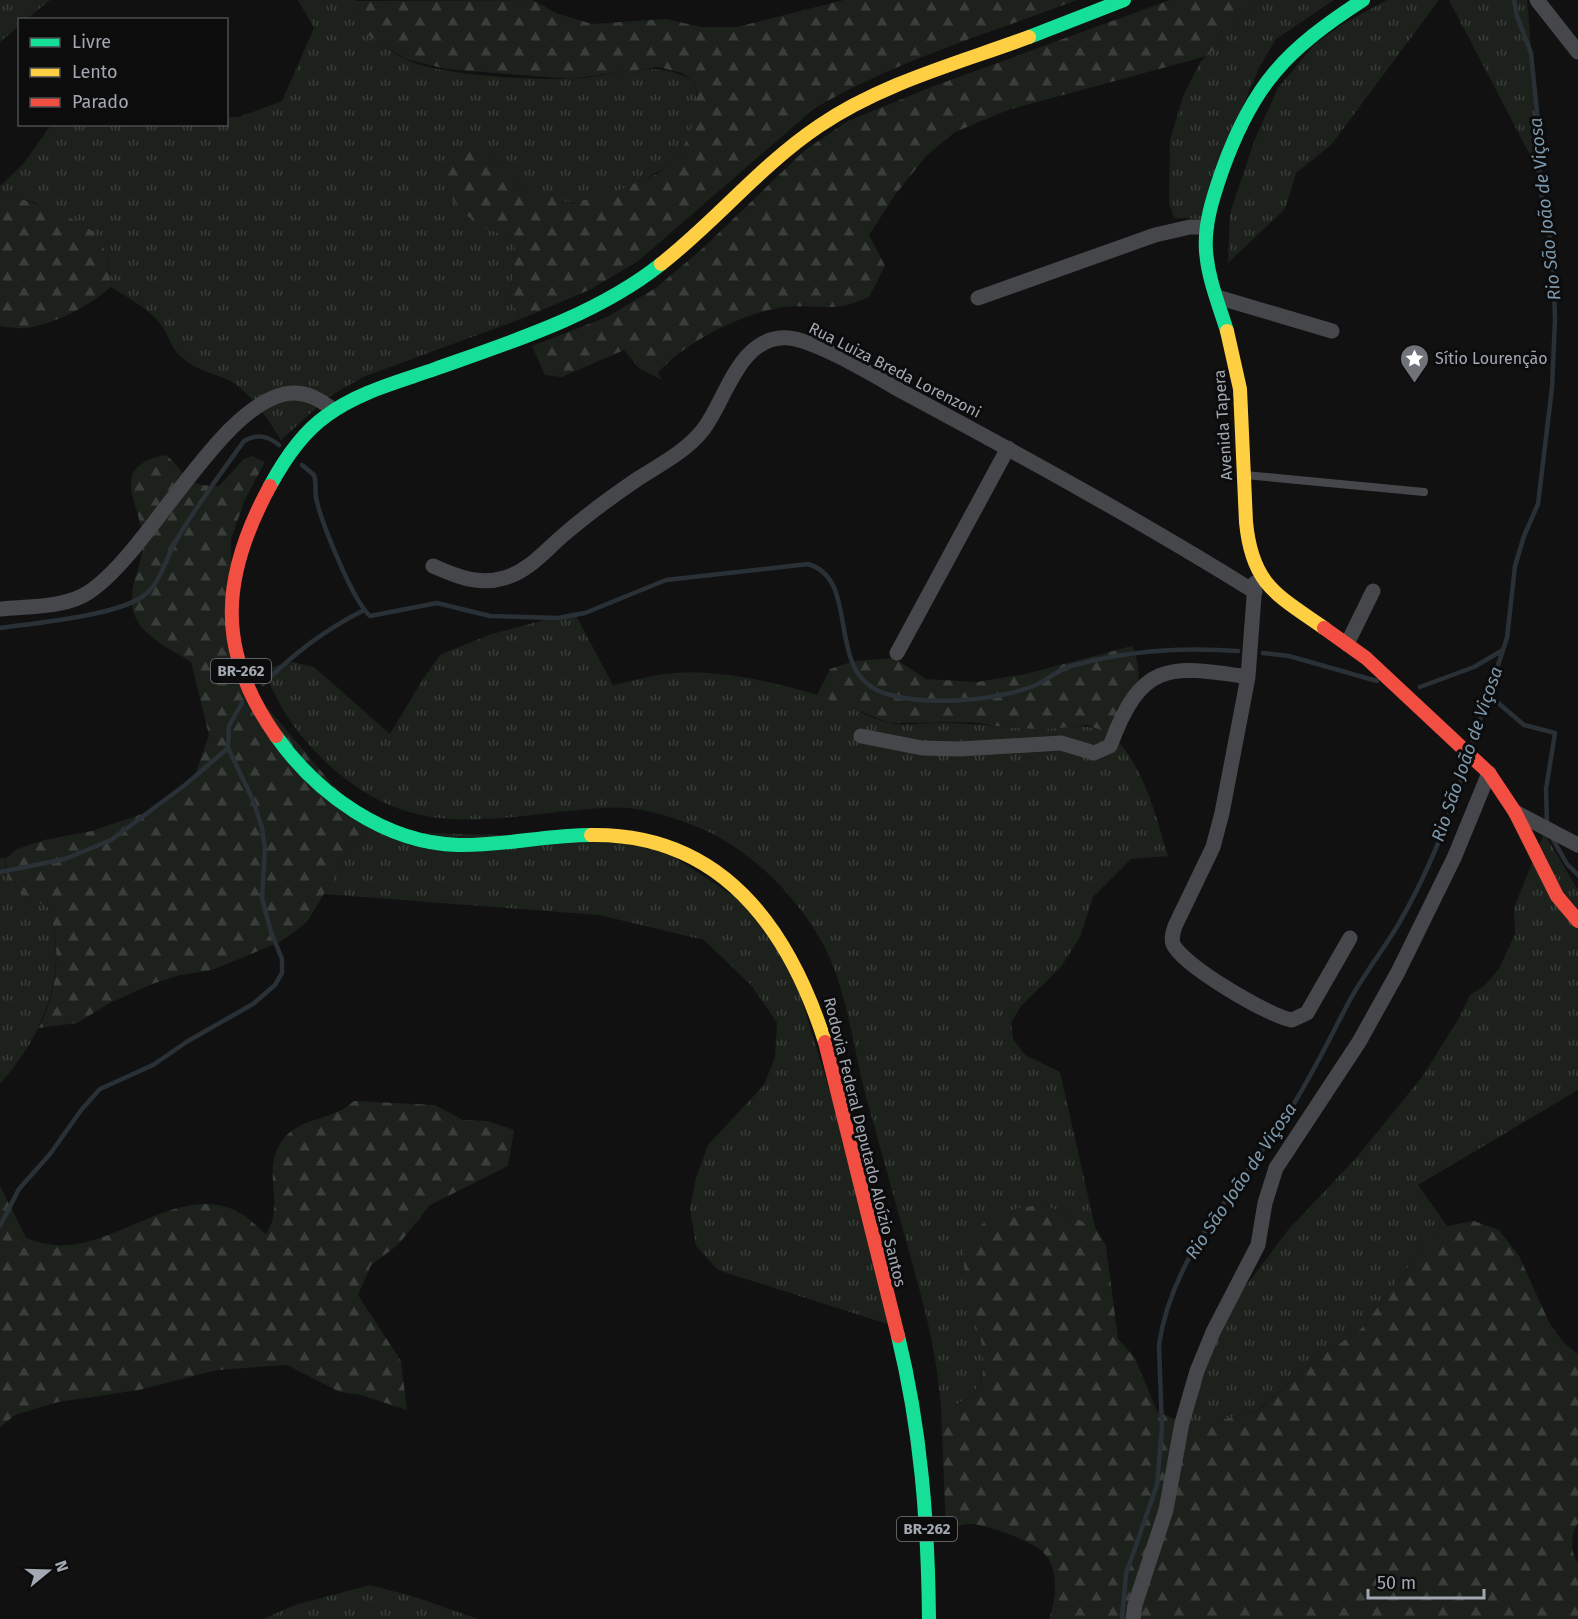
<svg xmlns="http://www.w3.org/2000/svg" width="1578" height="1619" font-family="'Fira Sans',sans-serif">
  <defs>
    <pattern id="grass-tufts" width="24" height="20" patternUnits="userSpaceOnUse" patternTransform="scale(1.5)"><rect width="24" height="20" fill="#1c211c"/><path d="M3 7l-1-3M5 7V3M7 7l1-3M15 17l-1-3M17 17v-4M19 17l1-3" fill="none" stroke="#3a3e3b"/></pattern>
    <pattern id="forest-firs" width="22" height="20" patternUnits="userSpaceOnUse" patternTransform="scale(1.5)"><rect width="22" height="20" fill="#1c211c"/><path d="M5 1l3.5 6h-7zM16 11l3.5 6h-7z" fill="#3a3e3b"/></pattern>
  </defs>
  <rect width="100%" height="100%" fill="#111112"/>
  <path fill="url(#grass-tufts)" d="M0,0H50L27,19L20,20L19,26L0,42Z
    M298,0H356L367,34C380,41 392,52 405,59C435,75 531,80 567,79C612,79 655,54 695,83C699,104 694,140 678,157C661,175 596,205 570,202C560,201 527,191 518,186C509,180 500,167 493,159L482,226L509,237L516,244L510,299L521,319L363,377L327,398L281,440C268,419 250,390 226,379C212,373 197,370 185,360C172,351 170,338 162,326C150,309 128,298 111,287L108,261L36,203L0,192V186L23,164L51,125L226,124L227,117H239L282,101L314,28Z
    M1256,0H1334L1276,39L1259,68L1220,160L1204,219L1174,218L1169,203L1170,140L1183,96L1199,64Z
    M1387,0H1439L1331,145L1296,173L1285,209L1228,263L1230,213L1255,139L1278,88L1315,44L1343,24Z
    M1449,0H1527L1542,178Z
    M574,612L613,685C633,681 654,674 675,673C718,669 786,684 827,698C848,704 869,719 890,723C904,726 921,723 935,723C959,723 980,724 1003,727C1031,731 1091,719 1110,734C1144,763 1155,815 1168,856L1131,859L1093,897L1080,937L1061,967L1021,1006L1011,1023L1013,1039L1025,1055L1060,1072L1095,1227L1045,1205L964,1259L986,1359L979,1385L970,1397L950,1408L941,1409C938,1357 924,1305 910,1255C895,1201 880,1147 865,1093C852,1041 846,983 819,937C791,890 746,846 695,826C674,818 650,810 628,808C604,806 581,810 558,812C472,822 408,832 337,772C303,743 280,712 264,669L293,662L314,667L390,734L423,679L441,654L492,634Z
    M366,824L383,832L647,839L779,926L903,1329L718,1270L696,1246L690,1209L696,1178L708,1145L764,1085L775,1057L777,1023L752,986L704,940L599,915L324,894Z
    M1544,833L1578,890V1090L1418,1185L1447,1226L1424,1246L1362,1328L1309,1365L1258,1410L1218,1421H1190L1196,1393L1224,1315L1288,1230L1357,1157L1422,1077L1459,1018L1470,995L1484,986L1499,969L1515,934L1514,908Z
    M0,858H6L5,873L23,895L48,907C70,972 44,1034 0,1084Z
    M370,1585L415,1597L478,1619H263L295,1605Z"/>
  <path fill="url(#forest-firs)" d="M533,0L556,13L592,24L666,19L701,27H737L844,0H1077C990,33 896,61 815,108L637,262L589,290L521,319L510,299L516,244C506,233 494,233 482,226C458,212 444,191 440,164L451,153L476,147L493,159L517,186L572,203L609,194L657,174L680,155L691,130L697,95L695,83L682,73L659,67L570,79L446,69L406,59L366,34L356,1Z
    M1170,0H1256L1207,56L1008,110L955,132L926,156L895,195L869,235L885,266L869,297C861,300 851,304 843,306C822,309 799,304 778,308C740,315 683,343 658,373L662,380L639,368L624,350L562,377L545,375L532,346L607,317L656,288L703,248L804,151L848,121L934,86Z
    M0,192C23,199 78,217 95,234C107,246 109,270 111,287C88,307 58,322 28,328C19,329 9,327 0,326Z
    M166,455C190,476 181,486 219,486L244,459L252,456L265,462L245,499L231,539L232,666L366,824L307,922L280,942L212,970L180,975L152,984L110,1003L77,1023L39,1028C58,990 62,946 48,907C22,895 4,890 6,858L17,849L44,840L92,831L157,809L193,781L209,735L191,662C171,649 140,636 133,611C128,589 140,569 143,548C146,508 102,467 166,455Z
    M1132,646C1149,686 1131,700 1109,733L1087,725L1049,729L1010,728L971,722L890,723L817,695L830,669L854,661L894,658L926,679L977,682L1026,674Z
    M354,1101L435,1105L463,1120L488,1121L514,1130L508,1166L430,1205L398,1245L371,1265L358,1295L401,1361L407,1410L361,1395L340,1392L287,1365L217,1370L139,1390L58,1402L15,1415L0,1427V1186L26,1238C40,1243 52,1246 67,1245C124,1243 187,1178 245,1216C252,1221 259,1229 266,1234C287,1204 258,1169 285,1137C303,1117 334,1120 354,1101Z
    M1045,1205L1095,1227L1106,1246L1118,1339L1135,1358L1157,1411L1179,1421H1218L1259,1410L1309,1365L1362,1328L1424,1246L1447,1226L1474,1221L1499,1230L1519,1256L1549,1322L1563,1342L1578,1354V1523C1570,1534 1570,1552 1578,1563V1619H1049C1056,1599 1060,1569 1043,1552C1032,1541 984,1523 968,1524C961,1524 952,1529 946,1531L941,1409C1022,1395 962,1305 964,1258C966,1219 1013,1206 1045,1205Z"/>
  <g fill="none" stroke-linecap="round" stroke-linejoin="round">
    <path stroke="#293136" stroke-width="4.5" d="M302,465L314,475C317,484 314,493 317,502C323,526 353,601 370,616L437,603L490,616L558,618L585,613L666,580L808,564C863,580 822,676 887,694C927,706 992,701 1031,687C1045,682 1057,670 1071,666C1125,651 1183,647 1238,651
      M0,628C36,623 113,616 142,597C161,584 166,557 177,539C197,505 221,473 244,441C257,433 268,436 279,445
      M1263,653L1289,656L1377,681
      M263,684C296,652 323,631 364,610
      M1420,687L1474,667L1503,650
      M1489,690L1497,702L1524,725L1555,733L1546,789L1547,825
      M1471,746L1507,638L1515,566L1524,536L1538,504L1552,388L1555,320L1553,254L1539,182V132L1531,53L1517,16L1514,0
      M1551,836L1567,864L1578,875
      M0,872L65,859L111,840L185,785L228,748
      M0,1226L19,1189L50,1154L82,1109L100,1089L153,1065L188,1041L253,1004L275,985L282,973V959L271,932L262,898L265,848L262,828L253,800L228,748L229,726L242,703
      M1122,1619L1126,1574L1157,1485L1162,1429L1159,1345C1172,1254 1240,1187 1288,1113C1312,1076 1330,1037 1351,998C1365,973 1383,950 1398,925C1427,875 1450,818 1466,763"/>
    <path stroke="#46474a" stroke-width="8" d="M1245,475L1424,492"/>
    <path stroke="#46474a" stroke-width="15" d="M1537,0L1578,52
      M1217,297L1332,331
      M978,298L1155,235L1190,227H1207
      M433,566C456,576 478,586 504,578C527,572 543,553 560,538C585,516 611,497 639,478C661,464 686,451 702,431C726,402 738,334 789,338C818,341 878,378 905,393C1024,457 1141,521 1255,592
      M1255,583L1248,677L1222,813L1213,847L1175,926C1173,933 1171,938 1173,944C1182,965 1270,1017 1292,1020L1307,1013L1350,938
      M0,609C28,606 66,608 89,592C151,551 222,398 292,393C309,392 321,401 334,410
      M1347,644L1373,591
      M897,653L1008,448
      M861,736L922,748L960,749L1061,743L1094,753L1110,746C1141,663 1166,664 1248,677
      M1515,812L1578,845
      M1133,1619L1135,1605L1166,1510L1182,1423L1197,1371L1213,1332L1258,1245L1265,1203L1276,1168L1359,1042L1398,972L1454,858L1489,773"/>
    <path stroke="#16e098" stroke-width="14" d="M1029,37L1124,0
      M1227,331C1219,305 1208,279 1206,251C1204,224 1213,197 1222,171C1253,84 1286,50 1363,0
      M270,486C284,460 302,433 326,416C358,392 398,382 435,369C511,342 597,315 661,264
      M276,736C317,794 385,843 458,845C503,846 546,835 591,835
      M898,1336C921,1430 928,1522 929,1619"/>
    <path stroke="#ffcf43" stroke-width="14" d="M661,264C716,221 761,165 819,126C882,83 959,63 1029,37
      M1227,331L1240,389L1246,522C1252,585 1277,595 1324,628
      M591,835C722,833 789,929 825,1042"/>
    <path stroke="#f24e42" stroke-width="14" d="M270,486C221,576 215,650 276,736
      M1324,628L1366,658L1489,773L1515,812L1557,896L1578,921
      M825,1042L898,1336"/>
  </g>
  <defs>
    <symbol id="sight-pin" viewBox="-11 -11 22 30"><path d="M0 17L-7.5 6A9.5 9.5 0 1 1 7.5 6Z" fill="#70747a" stroke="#0c0c0d"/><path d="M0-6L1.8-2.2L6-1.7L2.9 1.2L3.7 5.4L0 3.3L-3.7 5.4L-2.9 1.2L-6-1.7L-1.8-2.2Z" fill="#fff"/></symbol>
  </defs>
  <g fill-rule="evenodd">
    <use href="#sight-pin" x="1398" y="342" width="33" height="45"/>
  </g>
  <g text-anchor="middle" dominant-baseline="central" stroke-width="6" stroke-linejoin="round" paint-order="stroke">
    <g fill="#0c0c0d" stroke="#767a80" stroke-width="1.5">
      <rect x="211" y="659" width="60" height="24" rx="4.5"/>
      <rect x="897" y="1517" width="60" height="24" rx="4.5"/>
    </g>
    <g font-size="15" font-weight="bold" fill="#a3a9b2">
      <text x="241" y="671">BR-262</text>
      <text x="927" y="1529">BR-262</text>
    </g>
    <g font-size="16" fill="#a3a9b2" stroke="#0c0c0d" text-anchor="start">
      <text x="1435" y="358">Sítio Lourenção</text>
    </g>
    <g font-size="16" fill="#a3a9b2" stroke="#0c0c0d">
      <text transform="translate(895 370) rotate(27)">Rua Luiza Breda Lorenzoni</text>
      <text transform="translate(1223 425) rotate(-94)">Avenida Tapera</text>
      <text transform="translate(865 1142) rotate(76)">Rodovia Federal Deputado Aloízio Santos</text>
    </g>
    <g font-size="18" font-style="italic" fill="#7c98ab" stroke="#0c0c0d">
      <text transform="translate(1545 209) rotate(-96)">Rio São João de Viçosa</text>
      <text transform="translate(1467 754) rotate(-71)">Rio São João de Viçosa</text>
      <text transform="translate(1241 1181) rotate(-56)">Rio São João de Viçosa</text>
    </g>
  </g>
  <rect x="18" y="18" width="210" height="108" fill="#0c0c0d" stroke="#484b4f" stroke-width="1.5"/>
  <rect x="30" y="38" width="30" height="9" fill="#16e098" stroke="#484b4f" stroke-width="1.5"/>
  <text x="72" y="48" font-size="18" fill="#a3a9b2">Livre</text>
  <rect x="30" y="68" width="30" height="9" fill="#ffcf43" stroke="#484b4f" stroke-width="1.5"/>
  <text x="72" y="78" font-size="18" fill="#a3a9b2">Lento</text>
  <rect x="30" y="98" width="30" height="9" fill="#f24e42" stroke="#484b4f" stroke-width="1.5"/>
  <text x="72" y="108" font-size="18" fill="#a3a9b2">Parado</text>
  <g transform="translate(48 1571) rotate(71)" stroke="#0c0c0d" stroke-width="4.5" paint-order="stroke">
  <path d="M0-4.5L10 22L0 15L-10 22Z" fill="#a3a9b2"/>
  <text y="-9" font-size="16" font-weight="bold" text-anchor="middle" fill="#a3a9b2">N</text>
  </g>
  <path d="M1368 1589v9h116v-9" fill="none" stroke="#a3a9b2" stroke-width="3"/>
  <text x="1377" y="1589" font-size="18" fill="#a3a9b2" stroke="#0c0c0d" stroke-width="4.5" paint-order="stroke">50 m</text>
</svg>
